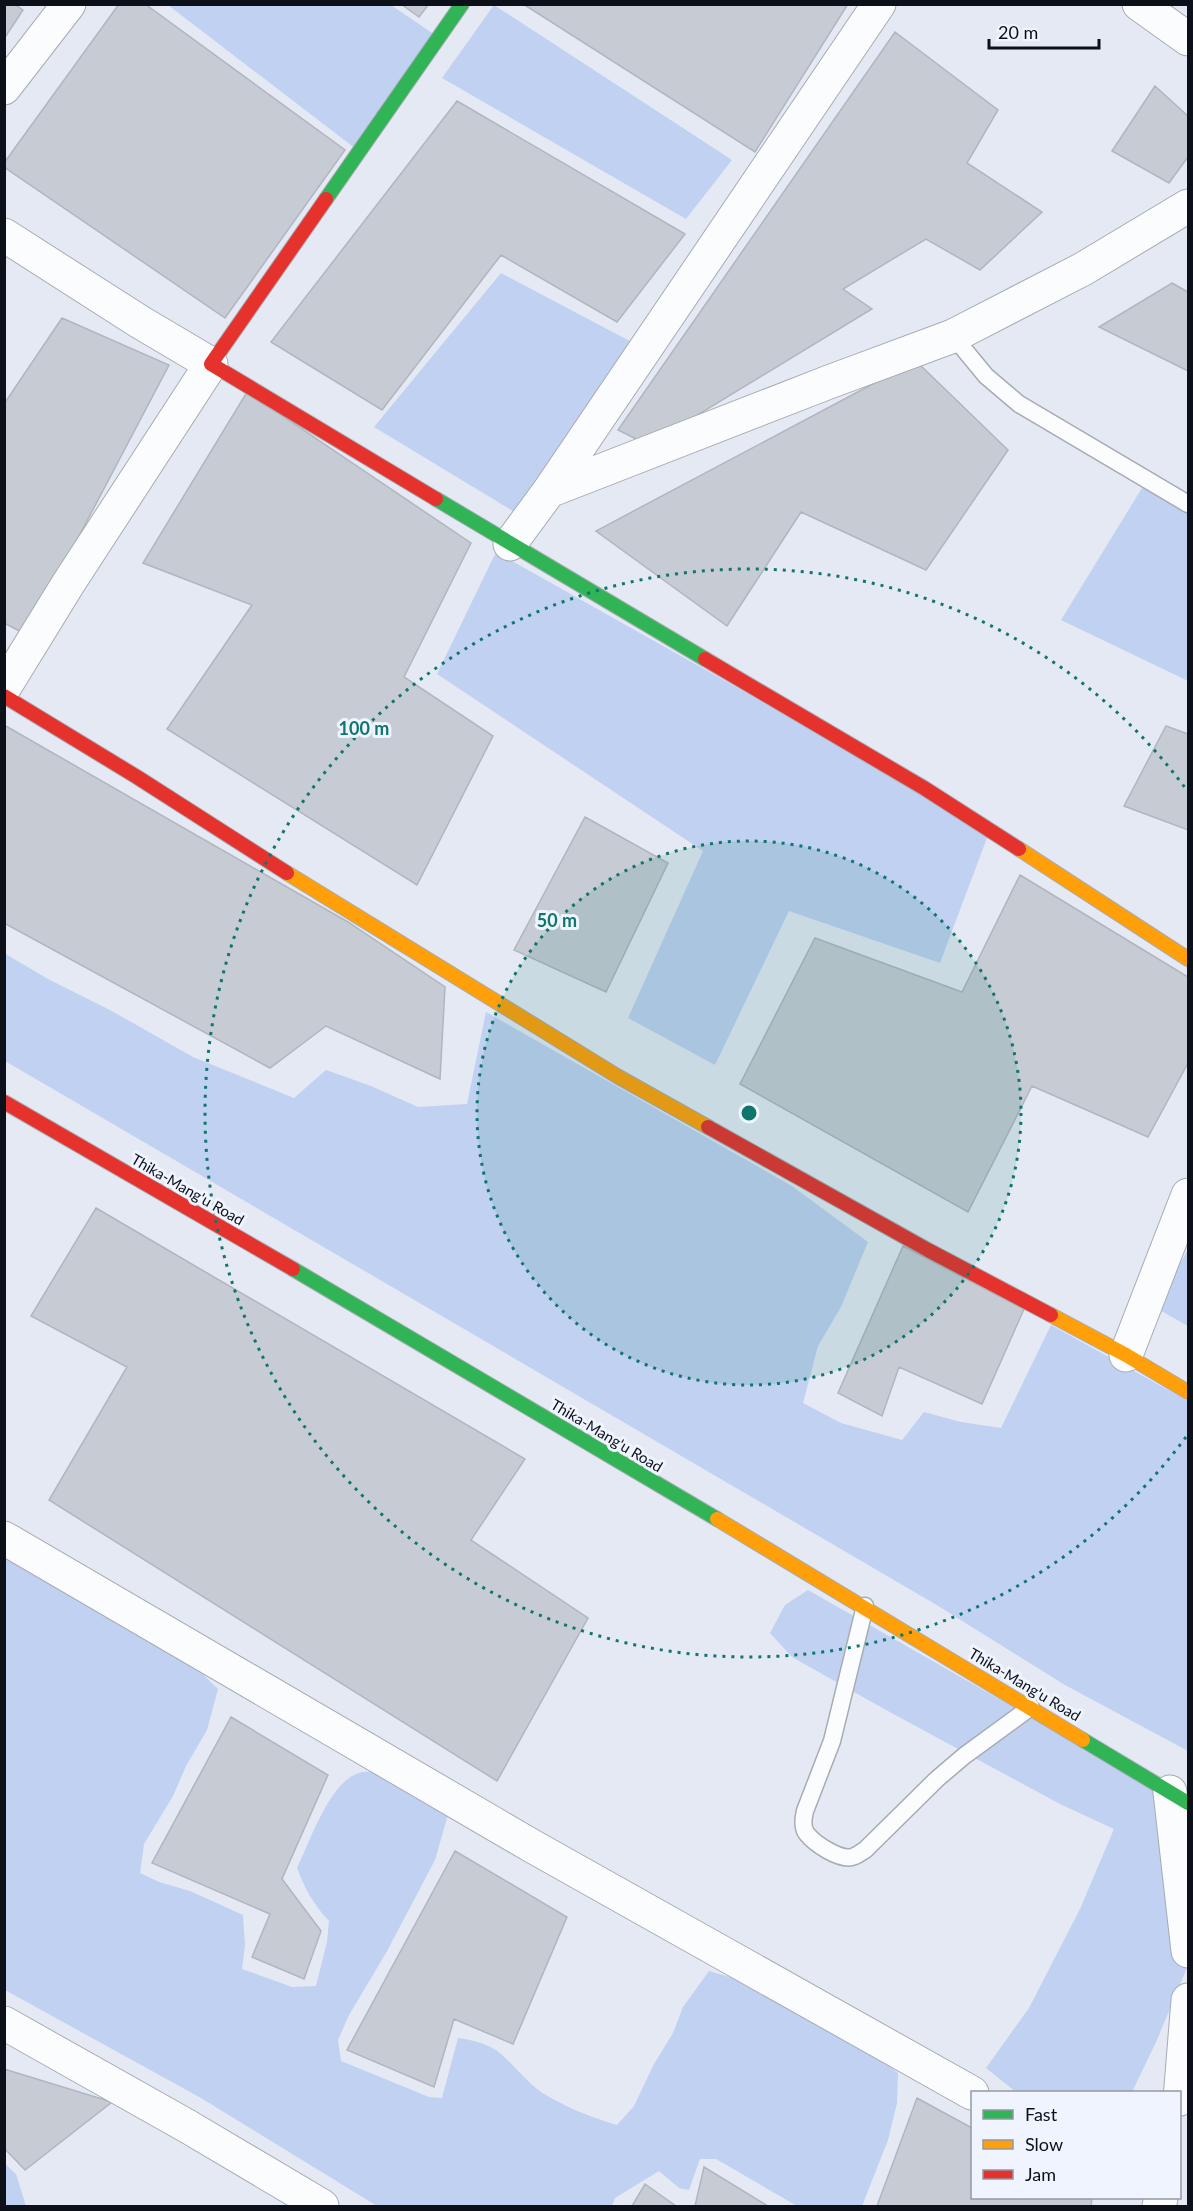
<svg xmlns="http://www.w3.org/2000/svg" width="1193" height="2211" font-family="Lato,sans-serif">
  <rect width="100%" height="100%" fill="#e4e9f4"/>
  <path fill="#c0d1f1" d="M168,5H391L435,35L356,149Z
    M494,5L732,160L686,219L442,78Z
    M501,273L641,347L526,519L374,427Z
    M1150,475L1188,499V681L1061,620Z
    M496,552L990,830L940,963L789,911L715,1065L628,1018L703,851L437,674Z
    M4,953L48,979L110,1010L193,1057L294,1098L326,1070L371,1086L418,1107L467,1104L486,1012L792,1186L868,1242L841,1307L818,1346L803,1403L841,1423L902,1440L924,1412L961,1422L1001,1428L1051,1325L1188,1401V1751L1065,1685L935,1604L5,1061Z
    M1188,1249V1326L1156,1308Z
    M4,1554L194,1666L218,1689L207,1730L186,1766L173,1796L144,1844L140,1873L159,1882L190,1891L243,1915L245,1945L242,1969L292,1987L316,1986L327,1942L329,1921C313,1904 305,1889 297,1868C311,1840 334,1766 371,1772C399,1777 425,1798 449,1811L435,1860L386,1953L349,2015L338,2040L341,2061L429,2097L442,2098L458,2038C472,2040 490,2044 501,2054C515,2066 525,2080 541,2092C565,2107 590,2117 617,2125L634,2106L654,2064L673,2033L683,2007L709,1971L756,1985L866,2048L898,2073L897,2103L888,2140L862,2206H797L716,2159H700L689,2190L679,2188L659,2171L615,2198L612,2206H377L201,2098L5,1990Z
    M808,1590L1159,1790L1188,1965L1157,2040L1132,2092H1016L986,2068L1029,2008L1080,1909L1114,1829L1060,1804L886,1710L792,1657L770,1633L785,1605Z
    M5,2164L16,2174L26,2206H5Z"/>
  <path fill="#c6cbd4" stroke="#b1b5bf" stroke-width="1.5" d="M4,4H14L23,10L4,39Z
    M119,4H145L345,150L225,318L4,167V163Z
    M401,4H429L419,17Z
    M523,4H848L755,152Z
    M895,32L998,110L967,163L1042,212L980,270L926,239L843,289L872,309L648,445L618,430Z
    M1155,86L1188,116V157L1169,183L1112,151Z
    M457,101L685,234L617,322L501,255L382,410L271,342Z
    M1172,283L1188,292V371L1099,327Z
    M62,318L169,365L27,635L4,623V404Z
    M916,361L1008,450L926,570L801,512L727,626L596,531Z
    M247,392L471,543L404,677L493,736L417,885L167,729L252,605L143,563Z
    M4,725L348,922L445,987L440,1079L326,1026L270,1068L4,923Z
    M1166,726L1188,734V830L1124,806Z
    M585,817L668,863L606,992L514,950Z
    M1020,875L1188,977V1063L1148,1137L1032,1086L968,1212L740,1084L815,938L962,992Z
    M96,1208L525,1459L471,1540L588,1618L497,1781L49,1500L127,1367L31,1316Z
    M903,1246L1024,1309L982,1404L899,1367L882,1416L838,1393Z
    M231,1717L328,1775L282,1879L321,1931L304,1979L252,1957L270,1914L152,1863Z
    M455,1851L567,1917L513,2044L454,2019L434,2087L347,2050Z
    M4,2069L112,2102L25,2170L4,2148Z
    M917,2098L972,2128V2198H1092L1091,2206H877Z
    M704,2167L768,2206H695Z
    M645,2184L676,2206H632Z"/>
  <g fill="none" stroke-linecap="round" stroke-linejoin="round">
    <defs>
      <path id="lane" d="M953,336L986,376L1019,404L1188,504
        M865,1606L832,1741L805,1811C803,1819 802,1828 807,1834C815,1844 839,1860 852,1857C857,1856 861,1852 865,1850L937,1779L964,1756L1031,1707"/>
      <path id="street" d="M1139,4L1188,39
        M4,88L69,4
        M4,235L140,322L211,364L68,584L4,688
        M549,491L829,382L953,336L1083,269L1188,206
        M510,544L549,491L879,4
        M1126,1355L1188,1195
        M4,1538L532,1846L972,2093
        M1170,1792L1188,1951
        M4,2023L187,2126L322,2206
        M1180,2099L1188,2000
        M1159,2206L1161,2198"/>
      <path id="fast" d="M326,199L462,4
        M436,499L705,659
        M293,1269L717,1519
        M1083,1740L1188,1803"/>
      <path id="slow" d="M1019,849L1188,959
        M287,873L617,1076L708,1127
        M1051,1315L1126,1355L1188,1392
        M717,1519L1083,1740"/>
      <path id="jam" d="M326,199L211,364L436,499
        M705,659L924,788L1019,849
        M4,696L137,777L287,873
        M4,1102L293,1269
        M708,1127L928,1250L1051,1315"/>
    </defs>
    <use href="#lane" stroke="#a7abb4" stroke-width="19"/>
    <use href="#street" stroke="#a7abb4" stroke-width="35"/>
    <use href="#fast" stroke="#a7abb4" stroke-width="16"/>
    <use href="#slow" stroke="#a7abb4" stroke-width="16"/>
    <use href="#jam" stroke="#a7abb4" stroke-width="16"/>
    <use href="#lane" stroke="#fbfcfd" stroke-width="16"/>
    <use href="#street" stroke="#fbfcfd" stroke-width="33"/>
    <use href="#fast" stroke="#30b455" stroke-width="14"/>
    <use href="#slow" stroke="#ff9f0a" stroke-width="14"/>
    <use href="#jam" stroke="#e5322d" stroke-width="14"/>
  </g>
  <circle cx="749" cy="1113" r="272" fill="#0f766e" fill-opacity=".12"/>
  <g fill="none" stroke="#0f766e" stroke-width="3" stroke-dasharray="3 6">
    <circle cx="749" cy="1113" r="272"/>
    <path d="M1186 1437A544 544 0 1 1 1186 789"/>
  </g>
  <g text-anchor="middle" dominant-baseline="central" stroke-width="6" stroke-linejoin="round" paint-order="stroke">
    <g font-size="15" fill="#0c1018" stroke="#eff4fe">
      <text transform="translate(188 1189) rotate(30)">Thika-Mang'u Road</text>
      <text transform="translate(607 1435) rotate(31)">Thika-Mang'u Road</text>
      <text transform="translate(1025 1684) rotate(31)">Thika-Mang'u Road</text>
    </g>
  </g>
  <circle cx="749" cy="1113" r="9" fill="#0f766e" stroke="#eff4fe" stroke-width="3"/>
  <g font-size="18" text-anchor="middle" font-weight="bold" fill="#0f766e" stroke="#eff4fe" stroke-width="6" stroke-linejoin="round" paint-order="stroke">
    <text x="364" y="735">100 m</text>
    <text x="557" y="927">50 m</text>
  </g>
  <rect width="1193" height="2211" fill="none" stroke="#0c1018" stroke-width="12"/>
  <rect x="971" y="2091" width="210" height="108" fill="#eff4fe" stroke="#9499a2" stroke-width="1.5"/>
  <rect x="983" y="2110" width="30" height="9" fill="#30b455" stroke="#9499a2" stroke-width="1.5"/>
  <text x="1025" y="2121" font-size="18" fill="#0c1018">Fast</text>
  <rect x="983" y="2140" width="30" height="9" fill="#ff9f0a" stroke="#9499a2" stroke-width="1.5"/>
  <text x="1025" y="2151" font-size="18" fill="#0c1018">Slow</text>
  <rect x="983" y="2170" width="30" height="9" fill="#e5322d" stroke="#9499a2" stroke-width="1.5"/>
  <text x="1025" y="2181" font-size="18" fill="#0c1018">Jam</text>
  <path d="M989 39v9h110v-9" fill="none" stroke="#0c1018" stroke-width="3"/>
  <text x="998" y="39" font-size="18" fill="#0c1018" stroke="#eff4fe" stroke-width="4.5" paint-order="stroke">20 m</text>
</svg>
